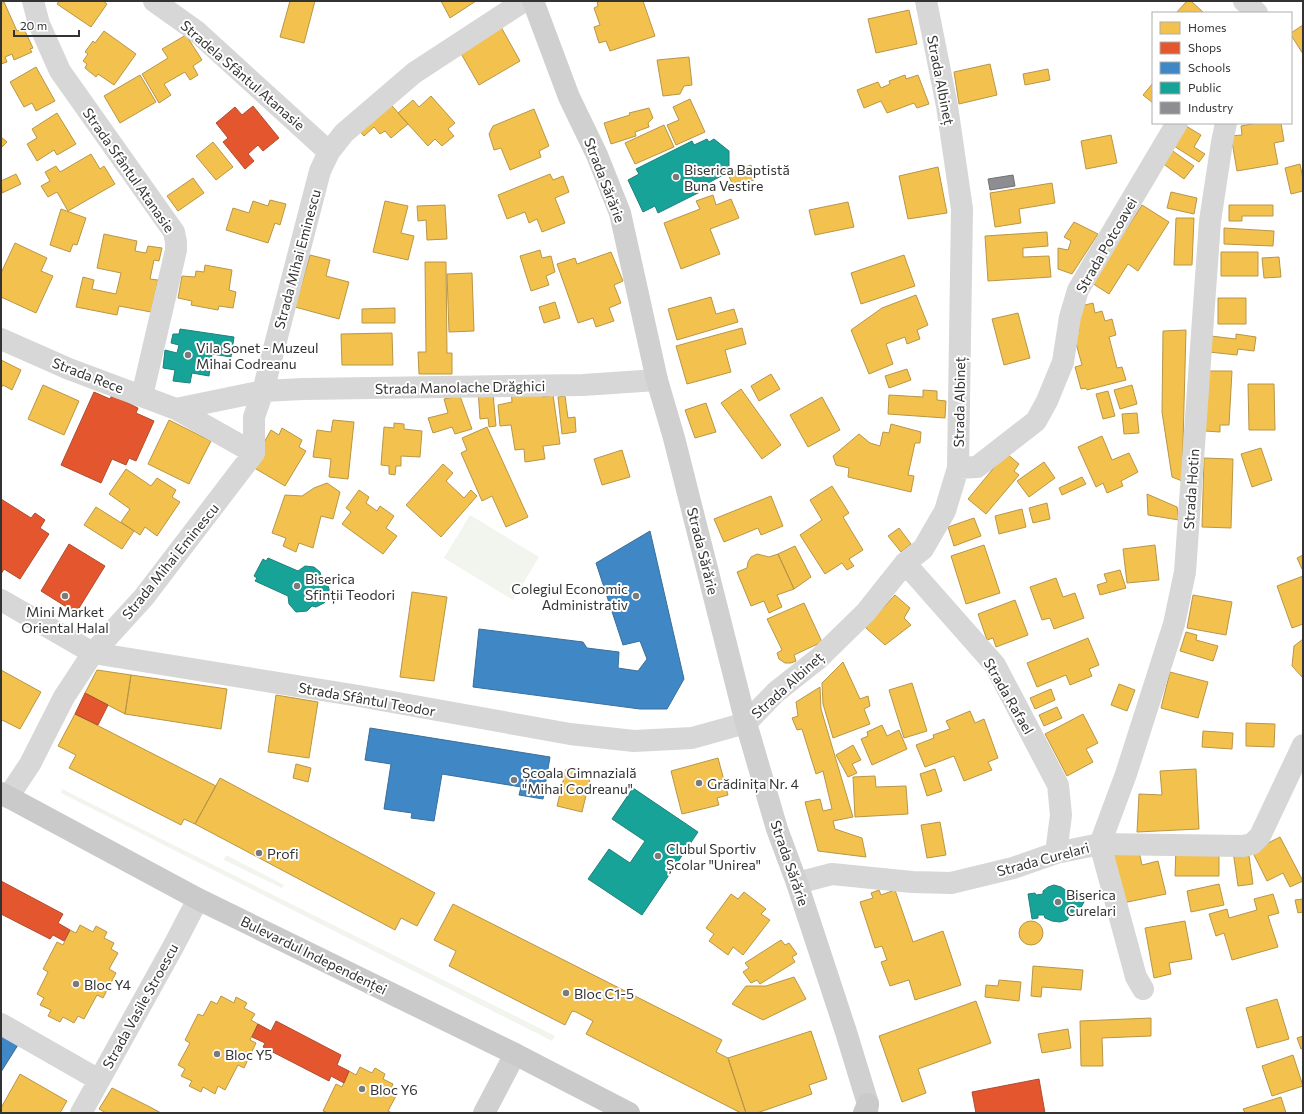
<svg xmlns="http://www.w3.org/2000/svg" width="1304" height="1114" font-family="Commissioner,sans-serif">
  <rect width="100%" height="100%" fill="#fff"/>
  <path fill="#f1f5ed" d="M470,515L539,557L513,600L444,558Z
    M62,789L555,1036L552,1041L61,793Z
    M226,855L284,885L282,888L224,860Z"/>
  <path fill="#f2c14e" stroke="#b99646" d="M59,1H103L107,4L91,27L57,4Z
    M290,1H315L304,43L280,37Z
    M441,1H476L450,18Z
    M597,1H643L655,36L610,51L606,41L599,43L594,27L600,25L594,8L598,6Z
    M1187,1H1191L1204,13H1176Z
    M4,2L17,31L24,29L33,48L30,49L32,52L14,60L12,54L5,57L7,62L1,64V4Z
    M909,10L917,44L876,53L868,19Z
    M1303,25V54L1291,35V33Z
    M501,27L520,61L479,85L459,50Z
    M104,31L136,54L114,85L98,74L96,77L85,68L87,64L83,61L88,54L85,52L93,41L95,43Z
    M186,35L202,60L193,66L198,75L190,80L185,72L164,84L171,95L159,103L142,74L168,58L162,49Z
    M689,57L692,85L684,86L680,94L663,96L657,60Z
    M990,64L997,95L959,104L954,72Z
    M36,67L55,101L36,111L32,103L24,107L10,82Z
    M1048,69L1050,80L1025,85L1023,74Z
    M140,75L156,102L120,123L104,96Z
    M905,75L906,79L918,75L929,104L917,108L914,103L887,113L881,101L864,108L857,90L878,82L881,88L890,84L889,81Z
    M1153,83V103L1143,95Z
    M431,96L455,123L448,129L454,136L442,146L435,139L428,146L398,113L413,100L419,107Z
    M386,99L408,124L391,138L385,131L380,134L374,127L364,136L355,126Z
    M690,99L705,132L676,145L667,125L679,120L673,107Z
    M649,108L653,118L648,123L649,127L635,132L636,136L611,144L604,123L630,115L629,113Z
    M534,109L549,146L539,151L541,157L510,170L501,148L494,150L489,134L493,126Z
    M57,113L76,144L57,155L54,150L37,161L27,144L37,138L32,129Z
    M1257,123H1281L1284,141L1274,143L1278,164L1237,171L1231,136L1242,135L1241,126Z
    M664,125L674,147L635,164L625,143Z
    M1186,126L1201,135L1194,147L1205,154L1199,162L1174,146Z
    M1111,135L1117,163L1086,169L1081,141Z
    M1,137L7,142L1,148Z
    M213,142L233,167L216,180L196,156Z
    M1167,147L1194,166L1184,179L1158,160Z
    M91,154L100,169L104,166L115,184L68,211L57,192L48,197L41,186L50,181L45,172L56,166L60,172Z
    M1300,164L1303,179V191L1291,194L1285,168Z
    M751,165L756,179L734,188L728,174Z
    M938,167L947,213L908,219L899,176Z
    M16,174L21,184L2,193L1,181Z
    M550,174L553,180L563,176L569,192L555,198L565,223L542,232L537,219L529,223L525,212L507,219L498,195Z
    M193,178L204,193L178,211L167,196Z
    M1052,183L1055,203L1019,209L1021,223L995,227L990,193Z
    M1171,192L1197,198L1194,214L1167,208Z
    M713,195L716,205L731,199L739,218L710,229L720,254L681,269L664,223L700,209L696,201Z
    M270,200L286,204L280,225L275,223L268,243L226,230L233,208L249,213L253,201L268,206Z
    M385,201L408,206L401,233L414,236L408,260L373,252Z
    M848,202L854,227L815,235L809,210Z
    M445,205L447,239L427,240L426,220L418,221L417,206Z
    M1142,205L1169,222L1138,271L1128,264L1109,294L1092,283Z
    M1229,205H1273V216H1242V221H1229Z
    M61,209L86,218L77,245L73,244L70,252L50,245Z
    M1176,218H1194L1192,265H1174Z
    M1074,222L1098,234L1072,274L1058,269V248L1068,250L1071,241L1064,237Z
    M1224,228L1274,231L1273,246L1224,244Z
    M1047,232L1048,246L1023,248V257L1049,256L1051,277L988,281L985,236Z
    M104,234L137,241L135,251L146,253L148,246L162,248L159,261L154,260L150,279L158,280L151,312L119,306L117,315L76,307L83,277L94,280L92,289L116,294L121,273L97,268Z
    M15,243L47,258L41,271L53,276L36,313L1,297V273Z
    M540,250L542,258L551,256L555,272L546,276L549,285L531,291L520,256Z
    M611,252L623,281L614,285L621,303L609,308L614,321L596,327L593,318L578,323L557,264L575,258L577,264Z
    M1221,252H1258V276H1221Z
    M310,255L330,260L326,276L349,282L339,319L295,307Z
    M904,255L915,286L861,304L851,273Z
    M1279,257L1281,277L1264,278L1262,258Z
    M425,262H446L447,353H452V374H419L418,352H426Z
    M205,265L232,270L229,290L236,292L233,308L219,306L218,310L191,305L192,301L178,298L182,276L195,277L196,271L204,272Z
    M472,273L474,331L449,332L447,274Z
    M916,295L928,325L917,330L920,339L907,344L905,337L886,344L893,364L869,374L851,330L882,308Z
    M711,297L716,314L734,309L738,322L677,340L668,309Z
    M1218,298H1246V324H1218Z
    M555,302L560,318L544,323L539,307Z
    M1093,303L1095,313L1102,311L1105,321L1112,319L1116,335L1109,337L1117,368L1122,367L1126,380L1087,390L1086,388L1081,389L1075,367L1082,365L1073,333L1079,331L1073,308Z
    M395,308V323H362V309Z
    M1018,313L1030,358L1004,365L992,319Z
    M742,328L746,344L725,350L731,372L687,384L676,346Z
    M1186,330L1182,481L1172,477L1162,412L1163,331Z
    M392,333L393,365H342L341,334Z
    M1236,334L1256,337L1254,351L1238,349L1237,355L1209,352L1211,336L1236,339Z
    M1,360L21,370L12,390L3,385L1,388Z
    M907,369L911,380L889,388L885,376Z
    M1208,371H1232L1229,425H1220V432L1205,431Z
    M771,374L780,389L759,401L751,386Z
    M1248,384H1274L1275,430H1249Z
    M43,385L79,401L64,435L28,419Z
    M1132,385L1137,404L1120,409L1114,390Z
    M511,388L541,389L543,397L553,395L560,444L543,446L545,459L525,462L524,449L515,450L511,425L500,426L498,405L512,402Z
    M741,389L781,445L762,459L721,403Z
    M478,390L493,394L496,426L489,427L488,418L480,419Z
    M923,390L937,391V400L946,401L945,418L888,414L889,395L923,397Z
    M1108,391L1115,416L1103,419L1096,394Z
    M460,396L472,429L455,434L452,427L433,433L428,418L448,413L444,399Z
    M565,396L568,418L575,417L576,432L562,434L558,397Z
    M822,397L840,430L808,447L790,415Z
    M706,403L716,432L695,438L685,410Z
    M1137,413L1139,433L1124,434L1122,414Z
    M169,420L211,441L189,484L148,464Z
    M333,420L354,422L348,479L329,477L331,459L313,457L317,430L331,432Z
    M394,423L404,424V429L422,431L420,457L401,456V466H396L395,475L389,474V466L381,465L384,427L394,428Z
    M891,424L921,432L920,443H915L908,475L914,476L911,492L848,477L849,468L836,465L833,456L859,434L870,443L880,446L883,432L889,433Z
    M487,427L528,517L506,527L492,496L482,501L461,453L467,450L462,438Z
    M282,428L302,440L299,447L306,451L285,486L251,466L271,430L279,435Z
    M1102,436L1112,460L1129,453L1138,472L1121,481L1123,486L1107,493L1103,483L1096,487L1078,447Z
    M1261,448L1272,480L1252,487L1241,454Z
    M622,450L630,477L602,485L594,459Z
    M1006,453L1019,464L1014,471L1019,475L986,514L968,499Z
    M1204,458L1233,459L1231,528L1202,527Z
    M1044,462L1055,478L1029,497L1017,481Z
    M443,464L453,473L446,481L464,498L471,490L477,496L441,537L406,505Z
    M126,469L151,486L157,478L176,490L172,497L180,502L157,536L145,527L140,535L121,522L130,509L109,494Z
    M1082,477L1086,484L1062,495L1059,488Z
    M327,483L340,492L333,519L321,516L313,548L299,543L296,552L283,546L286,538L272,533L285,495L302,496L314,488Z
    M832,486L849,513L843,517L863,550L849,559L854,566L847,570L842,563L825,574L800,535L822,520L810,500Z
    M359,490L369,497L366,503L377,511L380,506L394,516L386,528L397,536L383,554L342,524L351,512L346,508Z
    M1147,494L1177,507L1179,520L1148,515Z
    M771,496L783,526L761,535L758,528L724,542L714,519Z
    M1047,503L1050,519L1033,523L1029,508Z
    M96,507L134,531L122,549L84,525Z
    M1022,509L1026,527L999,534L995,516Z
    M974,518L981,536L954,546L948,527Z
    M899,528L911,544L901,552L888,536Z
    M984,545L1000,593L966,604L951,556Z
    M1155,545L1159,580L1127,583L1123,549Z
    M795,546L811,577L794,589L778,554Z
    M757,554L769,557L778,554L794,589L777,595L782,607L769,613L764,601L751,606L737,572L747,568L748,562L751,557Z
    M1303,555V569H1302L1297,558Z
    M1120,570L1126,588L1100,595L1097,585L1107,582L1104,574Z
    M1303,576V624L1292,628L1277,586Z
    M1056,578L1063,597L1075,593L1084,618L1054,629L1050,618L1042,620L1030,587Z
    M412,592L447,597L434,681L400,677Z
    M895,595L910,608L904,618L911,625L885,645L865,627Z
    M1193,595L1232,602L1226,635L1187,628Z
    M1015,600L1028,635L996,647L993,638L987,640L978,614Z
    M804,603L822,642L794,655L796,661L791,663H785L779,659L777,653L782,650L767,619Z
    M1186,632L1197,635L1196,640L1218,646L1213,661L1180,651Z
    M1088,638L1099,665L1089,669L1092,676L1070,685L1066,675L1037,687L1027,663Z
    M1303,639V678L1292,666L1294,646Z
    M843,662L860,699L868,696L870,706L864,709L870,724L833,738L823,704L822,683Z
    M1,670L41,692L20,729L2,720L1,721Z
    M97,670L131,675L125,714L85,693Z
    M1170,672L1208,682L1198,718L1161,708Z
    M131,675L227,689L221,729L125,714Z
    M912,683L927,731L904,738L889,690Z
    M1119,684L1135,690L1127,711L1111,705Z
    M820,687L821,709L853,817L833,821L835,829L862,838L866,857L818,851L805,802L820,799L823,811L832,809L823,771L816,774L802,729L797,730L792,718L798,716L796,702Z
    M1051,689L1055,700L1035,709L1030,698Z
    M276,695L318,702L309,758L268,752Z
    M1057,707L1062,718L1044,726L1039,715Z
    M970,711L975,723L984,719L998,758L988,762L992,770L964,781L954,756L925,767L916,745L934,738L933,735L950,729L946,721Z
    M75,714L216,786L195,824L184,819L181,825L69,768L76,755L58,746Z
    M1083,714L1098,743L1086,749L1093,762L1067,776L1045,734Z
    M1246,723L1275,724L1274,747L1246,746Z
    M882,725L887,736L899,730L907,749L872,765L861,739L868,736L867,732Z
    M1203,731L1233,733L1232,749L1202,747Z
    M853,745L861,760L852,764L857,773L848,777L836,755Z
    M718,758L728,795L717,798L719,805L682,814L671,771Z
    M296,764L311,768L308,782L293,778Z
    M566,769L591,775L582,812L557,806Z
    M935,769L942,791L927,796L920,774Z
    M1196,769L1199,829L1137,832L1139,794L1162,795L1160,771Z
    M875,776L876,787L906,786L908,814L855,817L853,777Z
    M220,778L435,893L417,926L401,918L395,930L195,824Z
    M940,822L946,855L927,858L921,825Z
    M1280,837L1303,881L1290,887L1283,873L1267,881L1252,851Z
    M1138,847L1142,865L1158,861L1166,894L1123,903L1112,853Z
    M1176,847L1219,848V876H1175Z
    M1248,849L1253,884L1238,886L1233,851Z
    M1219,884L1224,905L1191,912L1187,891Z
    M879,890L881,895L895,890L913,942L943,931L961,985L915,1000L909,980L890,986L881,962L887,960L882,946L875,948L860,902L873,898L871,893Z
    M744,892L766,909L761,914L770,920L743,955L733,947L728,955L709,941L714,934L706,928L731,894L738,899Z
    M1273,894L1279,913L1268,916L1278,947L1232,960L1224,933L1216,936L1209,914L1227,909L1229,918L1257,910L1254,899Z
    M1303,899V912L1298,913L1295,900Z
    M453,904L722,1040L716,1052L728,1058L746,1113H741L586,1034L593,1021L576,1012L572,1011L565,1025L449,966L456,951L434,940Z
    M1019 933a12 12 0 1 1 24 0a12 12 0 1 1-24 0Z
    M1185,921L1192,959L1169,963L1171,974L1154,978L1145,928Z
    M80,925L93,932L96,926L107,932L104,938L114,943L111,949L118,953L109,969L116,973L103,998L97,995L84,1019L78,1016L74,1023L63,1017L60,1022L48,1016L51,1010L40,1005L44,998L37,994L48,972L43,969L57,942L63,945L70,930L76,933Z
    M781,940L785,945L789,943L797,954L792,957L795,962L760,984L757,980L751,983L743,972L749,968L745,963Z
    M1033,966L1083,970L1081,990L1042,987L1041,997L1031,996Z
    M794,977L806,999L763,1020L732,1004L746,986H766Z
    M999,980L1021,982L1019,1001L985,997L986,985L998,986Z
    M221,996L234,1003L236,997L247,1003L244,1008L255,1014L251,1020L258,1024L250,1040L256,1043L244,1068L238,1065L225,1090L218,1086L215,1094L203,1087L201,1092L189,1086L192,1081L181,1076L185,1069L178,1065L190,1043L185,1040L198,1014L203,1016L211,1001L217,1004Z
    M1277,999L1289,1039L1257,1048L1246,1008Z
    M976,1001L991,1043L918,1069L926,1093L902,1102L879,1036Z
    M1151,1018V1036L1102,1038L1103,1066H1081L1080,1021Z
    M1068,1029L1071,1048L1042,1053L1038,1034Z
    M811,1031L827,1079L809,1085L812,1094L757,1113H746L728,1058Z
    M1303,1036V1048L1301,1049L1297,1038Z
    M1293,1055L1303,1086L1272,1096L1262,1066Z
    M360,1067L372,1073L375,1068L385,1074L383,1079L393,1084L390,1091L397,1094L388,1111L392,1113H328L323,1111L336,1084L342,1087L349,1071L356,1075Z
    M20,1074L67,1101L60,1113H1V1108Z
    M112,1088L150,1107L161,1113H106L99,1109Z
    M1281,1097L1286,1113H1245L1243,1109Z"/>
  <path fill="#e4572e" stroke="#af4c30" d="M253,106L279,138L263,151L258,145L248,154L254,161L245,169L223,142L228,138L216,123L235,107L242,115Z
    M94,392L110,399L112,395L138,408L136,413L154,421L136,461L129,458L126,465L112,459L101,483L61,465Z
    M1,499L31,518L35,513L45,520L40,528L49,534L20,579L4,569L1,574Z
    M69,544L105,566L76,613L41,591Z
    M85,693L108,705L98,725L75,714Z
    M1,881L63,914L58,923L70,930L64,941L53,935L50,939L1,914Z
    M276,1021L341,1055L337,1065L349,1071L344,1083L331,1076L329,1081L263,1047L265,1043L252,1037L258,1024L271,1031Z
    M1039,1079L1045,1113H976L972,1092Z"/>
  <path fill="#3f88c5" stroke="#3b6e99" d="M650,531L684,679L667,709H640L473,687L479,629L583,642L587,648L619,652L618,668L638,671L647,659L640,641L623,645L596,563Z
    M370,728L550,757L543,799L519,795L521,787L442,774L434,821L411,818L412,813L384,809L391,764L365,760Z
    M1,1035L18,1045L1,1072Z"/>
  <path fill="#17a398" stroke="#1f817a" d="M707,139L709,142L714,139L729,151V169L724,172L725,174L710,182L712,186L658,213L655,206L643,212L628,180L639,174L636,169L692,141L694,145Z
    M180,329L234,337L231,357L212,354L209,376L192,373L190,383L173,381L175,370L163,368L165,350L177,353L179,345L171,343L173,334H179Z
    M268,558L298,571L305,566L314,567L320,572L322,581L327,583L329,589V596L324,603L316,607L312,606L307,611L296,612L289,604L288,596L255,581L257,578L254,576L263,559L266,561Z
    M633,788L698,832L642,915L588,879L609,849L630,863L645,841L612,819Z
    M1054,885L1061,887L1067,891H1075L1083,896L1084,902L1079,911L1072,913L1067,920L1060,922L1052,921L1045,918L1044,915H1038V918L1032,919L1028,894L1035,893L1036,895L1043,894V891L1048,887Z"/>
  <path fill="#8d8d92" stroke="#727276" d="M1013,175L1015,186L990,190L988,179Z"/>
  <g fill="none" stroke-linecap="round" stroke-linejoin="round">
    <path stroke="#d7d7d7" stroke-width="22" d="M33,1L39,24L60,71L174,232L176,242V250L142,396
      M154,1L196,31L329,152
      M1244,1L1257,13
      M1,339L69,369L176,409L254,453
      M176,409L263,391L303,389L583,385L657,380
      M958,468L977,467L1036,421L1047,401L1063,362L1070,317L1078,290L1177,123
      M905,563L995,665L1058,785L1061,815L1056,853
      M1,600L93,653L359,696L570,734L634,741L692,738L746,723L776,692L819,658L866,612L905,563L923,549L945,511L958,468L962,209L947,106L926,1
      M8,797L30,764L64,697L93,653L144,597L254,453V417L263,391L320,171L329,152L344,133L414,73L524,1
      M1100,844L1126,774L1174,624L1185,572L1210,221L1222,142L1226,123
      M1100,844L1136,977L1143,989
      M797,883L832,874L912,882L951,883L1013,868L1056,853L1100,844L1243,846L1252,844L1260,836L1303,745
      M1,1024L99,1080
      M81,1113L173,947L198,899"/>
    <path stroke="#d0d0d0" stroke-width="22" d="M533,1L569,97L597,155L620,213L657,380L674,438L746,723L777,829L797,883L846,1032L868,1104L867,1113
      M484,1113L515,1054"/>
    <path stroke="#cacaca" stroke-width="22" d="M1,793L198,899L515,1054L629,1113
      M864,1113L868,1104"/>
  </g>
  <g fill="#7a7a7a" stroke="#fff" stroke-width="1.5">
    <circle cx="676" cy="177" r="4"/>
    <circle cx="188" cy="355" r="4"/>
    <circle cx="297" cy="586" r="4"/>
    <circle cx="65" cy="596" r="4"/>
    <circle cx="636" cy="596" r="4"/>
    <circle cx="514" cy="780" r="4"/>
    <circle cx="699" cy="783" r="4"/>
    <circle cx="259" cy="853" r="4"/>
    <circle cx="658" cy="856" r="4"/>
    <circle cx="1058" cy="902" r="4"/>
    <circle cx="76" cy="984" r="4"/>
    <circle cx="566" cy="993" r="4"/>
    <circle cx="217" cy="1054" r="4"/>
    <circle cx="362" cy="1089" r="4"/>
  </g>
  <g text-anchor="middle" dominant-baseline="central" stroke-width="4" stroke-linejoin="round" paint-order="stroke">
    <g font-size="14" fill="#333" stroke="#fff">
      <text transform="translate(243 75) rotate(41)">Stradela Sfântul Atanasie</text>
      <text transform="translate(941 80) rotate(79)">Strada Albineț</text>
      <text transform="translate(129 170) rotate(55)">Strada Sfântul Atanasie</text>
      <text transform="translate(605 180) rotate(69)">Strada Sărărie</text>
      <text transform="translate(1106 245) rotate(-60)">Strada Potcoavei</text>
      <text transform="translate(297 259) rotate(-75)">Strada Mihai Eminescu</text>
      <text transform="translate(88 375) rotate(21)">Strada Rece</text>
      <text transform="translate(460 387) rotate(-1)">Strada Manolache Drăghici</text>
      <text transform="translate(959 402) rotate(-89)">Strada Albineț</text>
      <text transform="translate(1191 489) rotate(-86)">Strada Hotin</text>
      <text transform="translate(703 551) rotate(76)">Strada Sărărie</text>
      <text transform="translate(170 561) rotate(-51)">Strada Mihai Eminescu</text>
      <text transform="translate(787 685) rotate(-42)">Strada Albineț</text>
      <text transform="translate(1009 696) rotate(60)">Strada Rafael</text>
      <text transform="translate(367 699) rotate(10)">Strada Sfântul Teodor</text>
      <text transform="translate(1043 859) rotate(-15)">Strada Curelari</text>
      <text transform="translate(790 863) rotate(71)">Strada Sărărie</text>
      <text transform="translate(314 955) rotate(26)">Bulevardul Independenței</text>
      <text transform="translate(140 1006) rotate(-61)">Strada Vasile Stroescu</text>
    </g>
    <g font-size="14" fill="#333" stroke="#fff" text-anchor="start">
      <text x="684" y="169">Biserica Baptistă<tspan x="684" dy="16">Buna Vestire</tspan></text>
      <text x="196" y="347">Vila Sonet - Muzeul<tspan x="196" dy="16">Mihai Codreanu</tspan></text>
      <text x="305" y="578">Biserica<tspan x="305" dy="16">Sfinții Teodori</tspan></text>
      <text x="628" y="588" text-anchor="end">Colegiul Economic<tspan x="628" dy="16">Administrativ</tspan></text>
      <text x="65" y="611" text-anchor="middle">Mini Market<tspan x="65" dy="16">Oriental Halal</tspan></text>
      <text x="522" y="772">Școala Gimnazială<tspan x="522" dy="16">"Mihai Codreanu"</tspan></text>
      <text x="707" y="783">Grădinița Nr. 4</text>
      <text x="666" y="848">Clubul Sportiv<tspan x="666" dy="16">Școlar "Unirea"</tspan></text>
      <text x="267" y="853">Profi</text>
      <text x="1066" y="894">Biserica<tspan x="1066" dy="16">Curelari</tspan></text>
      <text x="84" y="984">Bloc Y4</text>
      <text x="574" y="993">Bloc C1-5</text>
      <text x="225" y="1054">Bloc Y5</text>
      <text x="370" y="1089">Bloc Y6</text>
    </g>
  </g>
  <rect width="1304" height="1114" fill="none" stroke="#333333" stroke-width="4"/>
  <rect x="1152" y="12" width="140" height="112" fill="#ffffff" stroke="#adadad"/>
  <rect x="1160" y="22" width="20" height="12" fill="#f2c14e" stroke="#adadad"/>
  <text x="1188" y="32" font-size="12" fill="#333333">Homes</text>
  <rect x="1160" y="42" width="20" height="12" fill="#e4572e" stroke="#adadad"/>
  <text x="1188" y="52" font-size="12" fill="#333333">Shops</text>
  <rect x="1160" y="62" width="20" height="12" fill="#3f88c5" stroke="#adadad"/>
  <text x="1188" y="72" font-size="12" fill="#333333">Schools</text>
  <rect x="1160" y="82" width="20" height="12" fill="#17a398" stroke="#adadad"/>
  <text x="1188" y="92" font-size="12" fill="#333333">Public</text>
  <rect x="1160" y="102" width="20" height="12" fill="#8d8d92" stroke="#adadad"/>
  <text x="1188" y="112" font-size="12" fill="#333333">Industry</text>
  <path d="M14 30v6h65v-6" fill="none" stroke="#333333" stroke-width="2"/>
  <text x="20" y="30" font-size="12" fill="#333333" stroke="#ffffff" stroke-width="3" paint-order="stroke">20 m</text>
</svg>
